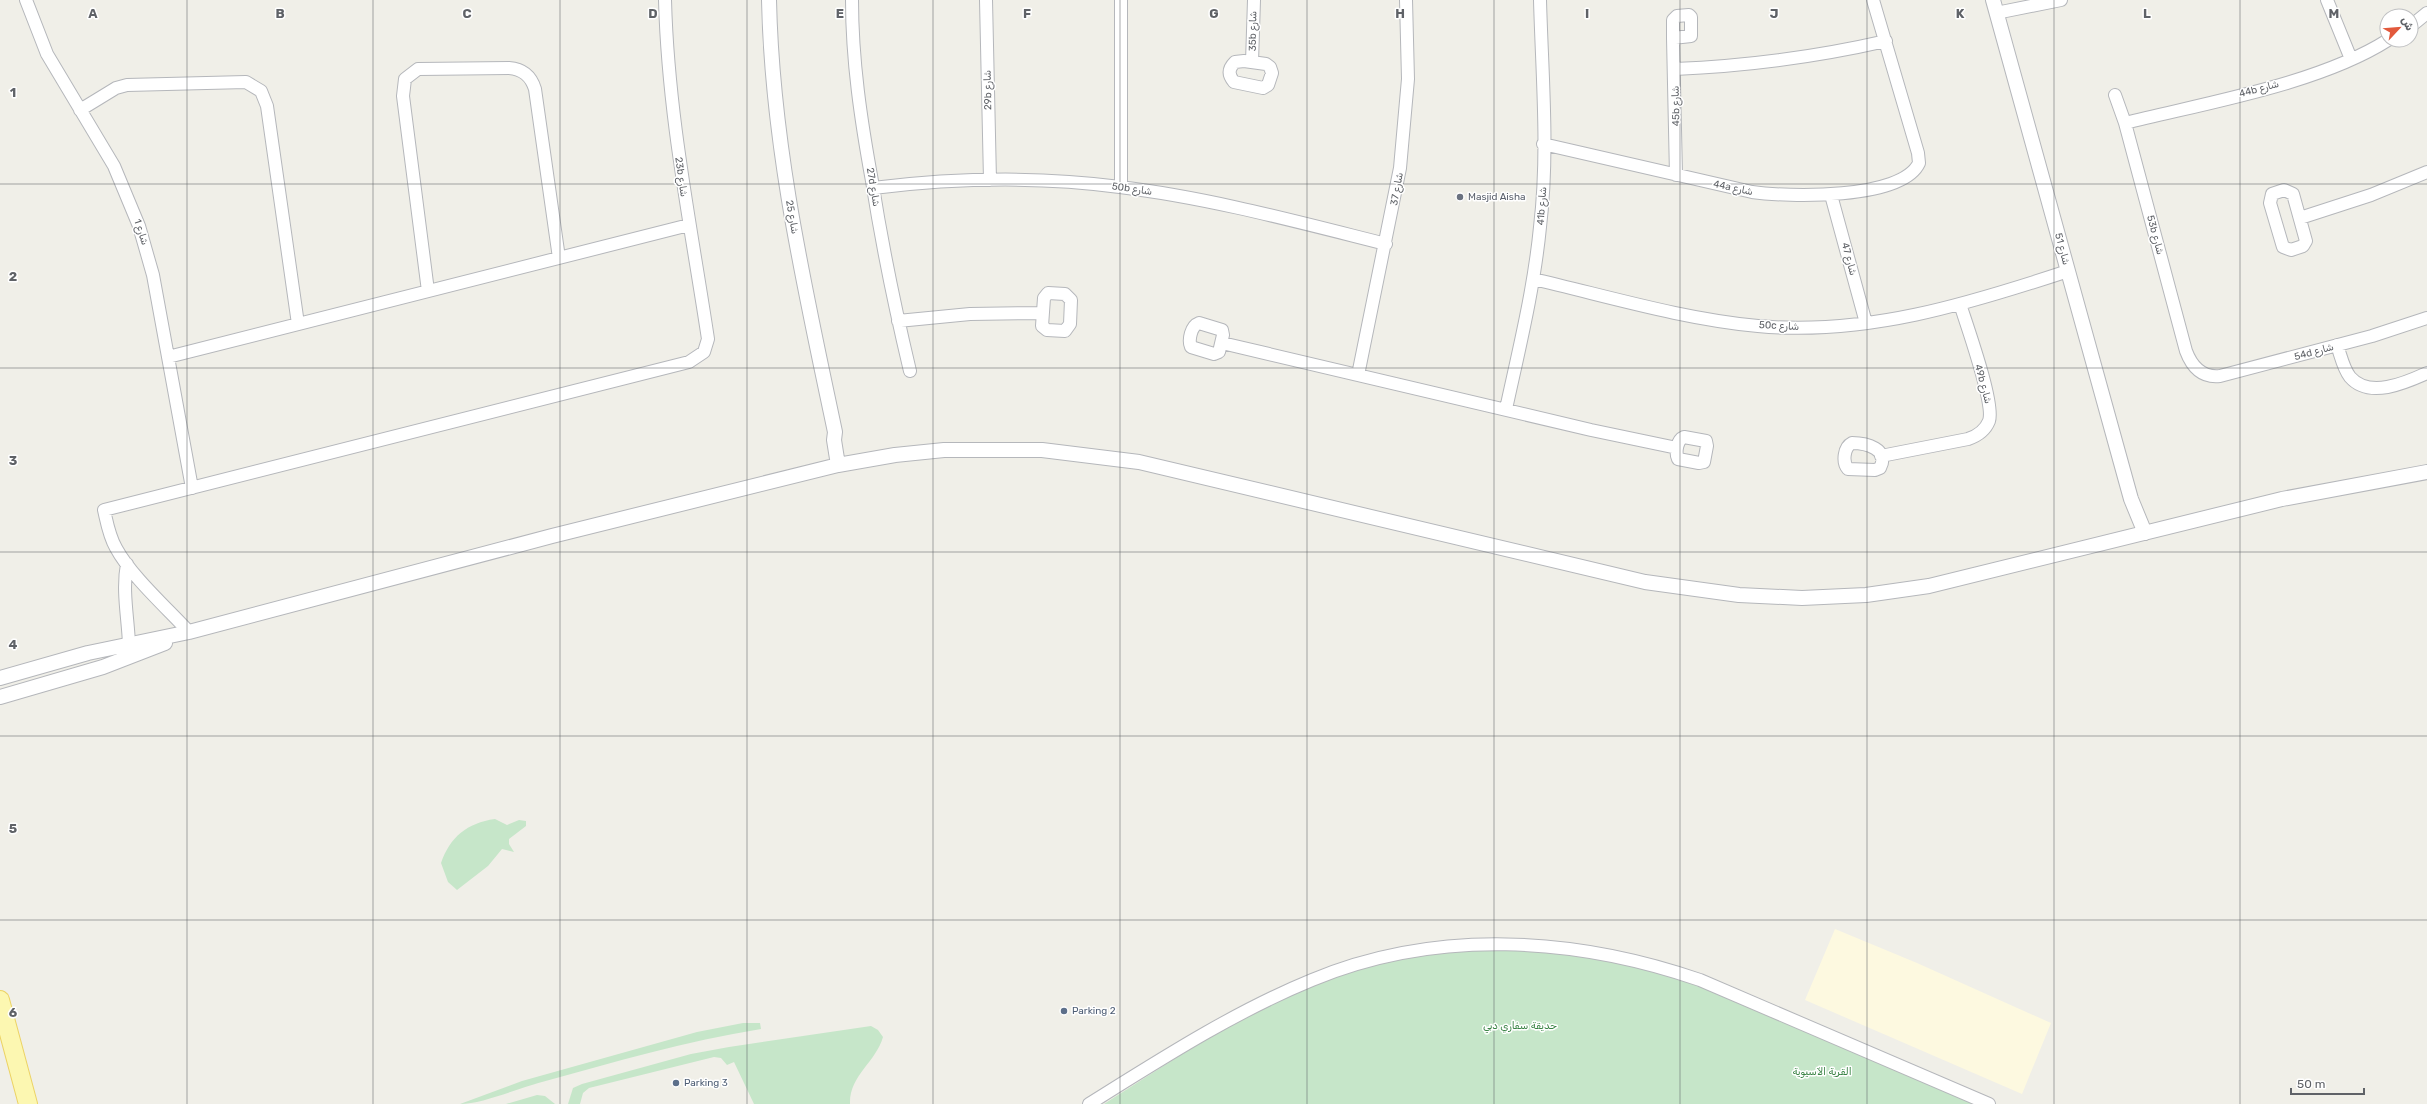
<svg xmlns="http://www.w3.org/2000/svg" width="2427" height="1104" font-family="Rubik,'Noto Naskh Arabic',sans-serif">
  <rect width="100%" height="100%" fill="#f0efe8"/>
  <path fill="#fdf9e0" d="M1835,929L1917,963L2051,1023L2022,1094L1805,1000Z"/>
  <path fill="#c6e6c9" d="M495,819L507,825L519,820L526,821V826L509,839V844L514,852L502,849L488,866L457,890L448,882L441,863C450,837 467,823 495,819Z
    M1478,947L1601,954L1710,990L1986,1104H1104L1257,1006L1353,971L1401,958Z
    M743,1023H760L761,1029C686,1041 615,1062 542,1082C519,1088 482,1104 460,1104L522,1081L697,1032Z
    M871,1026L878,1030L883,1037C876,1062 849,1076 850,1104H754L734,1062L727,1065L721,1058L714,1057L589,1088L583,1093L580,1104H568L573,1088L582,1084L691,1054L729,1047Z
    M537,1095L545,1096L555,1104H506Z"/>
  <g fill="none" stroke-linecap="round" stroke-linejoin="round">
    <defs>
      <path id="minor" d="M26,0L47,54L114,166L139,226L153,275L192,488
        M852,0C852,61 861,121 872,181C882,245 895,308 910,371
        M986,0L990,180
        M1121,0V187
        M2327,0L2351,59
        M1996,13L2061,0
        M1677,16L1689,15L1691,17V36L1673,38V20Z
        M2411,26L2427,13
        M1673,38L1676,175
        M1244,61L1266,64L1270,67L1272,73L1268,85L1263,88L1234,82C1228,75 1228,69 1235,62Z
        M1252,62L1254,0
        M1675,69C1747,66 1816,57 1886,41
        M2115,95L2125,123L2186,351C2192,367 2202,378 2220,376L2372,336L2427,318
        M80,110L116,88L127,85L246,82L261,91L267,106L298,324
        M2125,123C2205,103 2319,84 2388,40
        M1543,144L1752,192C1787,197 1902,200 1919,163L1918,153L1873,0
        M873,188C955,178 1038,176 1120,187C1210,198 1298,222 1386,244
        M2284,190L2293,194L2306,241L2303,246L2291,250L2283,247L2270,203L2272,194Z
        M1831,195L1866,323
        M2300,218L2371,195L2427,172
        M1533,279C1607,296 1682,319 1758,326C1865,336 1968,304 2068,271
        M428,291L403,96L405,79L418,69L509,68C523,69 531,76 535,89L559,258
        M1048,293L1065,294L1071,300L1070,324L1065,331L1047,330L1042,326L1044,298Z
        M898,321L970,314L1042,313
        M1199,323L1222,330L1223,335L1219,352L1214,354L1191,347C1188,340 1191,326 1199,323Z
        M1222,343L1591,430L1677,448
        M2337,345C2341,356 2343,368 2350,377C2369,399 2405,383 2427,373
        M168,357L689,225
        M1358,375L1400,168L1408,79L1406,0
        M1506,409C1519,349 1534,289 1540,227C1549,152 1542,75 1540,0
        M1684,437L1706,441L1707,446L1704,462L1699,463L1678,459C1675,452 1677,440 1684,437Z
        M1852,443C1866,443 1890,449 1880,468L1875,470L1848,469C1842,462 1844,447 1852,443Z
        M1881,456L1968,439C1977,436 1985,431 1989,421C1995,404 1967,326 1960,304
        M127,564C122,590 128,618 129,644
        M189,632C167,608 131,576 116,548C109,536 107,523 104,510L689,362L704,352L708,339C691,226 668,115 665,0
        M1089,1104C1161,1059 1234,1012 1312,980C1437,928 1575,937 1700,980L1989,1104"/>
      <path id="tertiary" d="M769,0C772,146 805,289 835,432L834,440L838,465
        M1993,0L2131,499L2145,533
        M0,678L88,653L189,632L552,536L838,465L895,455L944,450H1042L1139,462L1645,582L1739,595L1802,598L1866,595L1929,586L2282,499L2427,472
        M0,697L103,667L165,643"/>
      <path id="primary" d="M0,1000L28,1104"/>
    </defs>
    <use href="#minor" stroke="#b5b7bb" stroke-width="14"/>
    <use href="#tertiary" stroke="#b5b7bb" stroke-width="16"/>
    <use href="#primary" stroke="#ecd365" stroke-width="20"/>
    <use href="#minor" stroke="#fff" stroke-width="12"/>
    <use href="#tertiary" stroke="#fff" stroke-width="14"/>
    <use href="#primary" stroke="#fcf7b1" stroke-width="18"/>
  </g>
  <path fill="none" stroke="#5f6267" stroke-width="1" stroke-opacity="0.55" d="M187,0V1104M373,0V1104M560,0V1104M747,0V1104M933,0V1104M1120,0V1104M1307,0V1104M1494,0V1104M1680,0V1104M1867,0V1104M2054,0V1104M2240,0V1104M0,184H2427M0,368H2427M0,552H2427M0,736H2427M0,920H2427"/>
  <circle fill="#6b7280" stroke="#fff" stroke-width="1.5" cx="1460" cy="197" r="4"/>
  <g fill="#5c6f8a" stroke="#fff" stroke-width="1.5">
    <circle cx="1064" cy="1011" r="4"/>
    <circle cx="676" cy="1083" r="4"/>
  </g>
  <g text-anchor="middle" dominant-baseline="central" stroke-width="3" stroke-linejoin="round" paint-order="stroke">
    <g font-size="10" fill="#5f6267" stroke="#fff">
      <text transform="translate(1253 31) rotate(-89)">35b شارع</text>
      <text transform="translate(2259 89) rotate(-15)">44b شارع</text>
      <text transform="translate(988 90) rotate(-91)">29b شارع</text>
      <text transform="translate(1676 106) rotate(-91)">45b شارع</text>
      <text transform="translate(681 177) rotate(82)">23b شارع</text>
      <text transform="translate(873 187) rotate(80)">27d شارع</text>
      <text transform="translate(1733 188) rotate(12)">44a شارع</text>
      <text transform="translate(1132 189) rotate(8)">50b شارع</text>
      <text transform="translate(1397 189) rotate(-80)">شارع 37</text>
      <text transform="translate(1542 206) rotate(-86)">41b شارع</text>
      <text transform="translate(792 217) rotate(80)">شارع 25</text>
      <text transform="translate(141 232) rotate(72)">شارع 1</text>
      <text transform="translate(2155 235) rotate(75)">53b شارع</text>
      <text transform="translate(2062 249) rotate(75)">شارع 51</text>
      <text transform="translate(1849 259) rotate(75)">شارع 47</text>
      <text transform="translate(1779 326) rotate(3)">50c شارع</text>
      <text transform="translate(2314 352) rotate(-15)">54d شارع</text>
      <text transform="translate(1983 384) rotate(75)">49b شارع</text>
    </g>
    <g font-size="10" fill="#5b616d" stroke="#fff" text-anchor="start">
      <text x="1468" y="197">Masjid Aisha</text>
    </g>
    <g font-size="10" fill="#4e5e75" stroke="#fff" text-anchor="start">
      <text x="1072" y="1011">Parking 2</text>
      <text x="684" y="1083">Parking 3</text>
    </g>
    <g font-size="10" fill="#398344" stroke="#fff">
      <text x="1520" y="1026">حديقة سفاري دبي</text>
      <text x="1822" y="1072">القرية الآسيوية</text>
    </g>
  </g>
  <g font-size="13" text-anchor="middle" font-weight="bold" fill="#5f6267" stroke="#fff" stroke-width="3" stroke-linejoin="round" paint-order="stroke">
    <text x="93" y="18">A</text>
    <text x="280" y="18">B</text>
    <text x="467" y="18">C</text>
    <text x="653" y="18">D</text>
    <text x="840" y="18">E</text>
    <text x="1027" y="18">F</text>
    <text x="1214" y="18">G</text>
    <text x="1400" y="18">H</text>
    <text x="1587" y="18">I</text>
    <text x="1774" y="18">J</text>
    <text x="1960" y="18">K</text>
    <text x="2147" y="18">L</text>
    <text x="2334" y="18">M</text>
    <text x="13" y="97">1</text>
    <text x="13" y="281">2</text>
    <text x="13" y="465">3</text>
    <text x="13" y="649">4</text>
    <text x="13" y="833">5</text>
    <text x="13" y="1017">6</text>
  </g>
  <g transform="translate(2399 28) rotate(64)"><circle r="19" fill="#ffffff" stroke="#bfc0c2"/>
  <path d="M0-3L7 15L0 10L-7 15Z" fill="#e2593c"/>
  <text y="-6" font-size="11" font-weight="bold" text-anchor="middle" fill="#5f6267">ش</text>
  </g>
  <path d="M2291 1088v6h73v-6" fill="none" stroke="#5f6267" stroke-width="2"/>
  <text x="2297" y="1088" font-size="12" fill="#5f6267" stroke="#ffffff" stroke-width="3" paint-order="stroke">50 m</text>
</svg>
